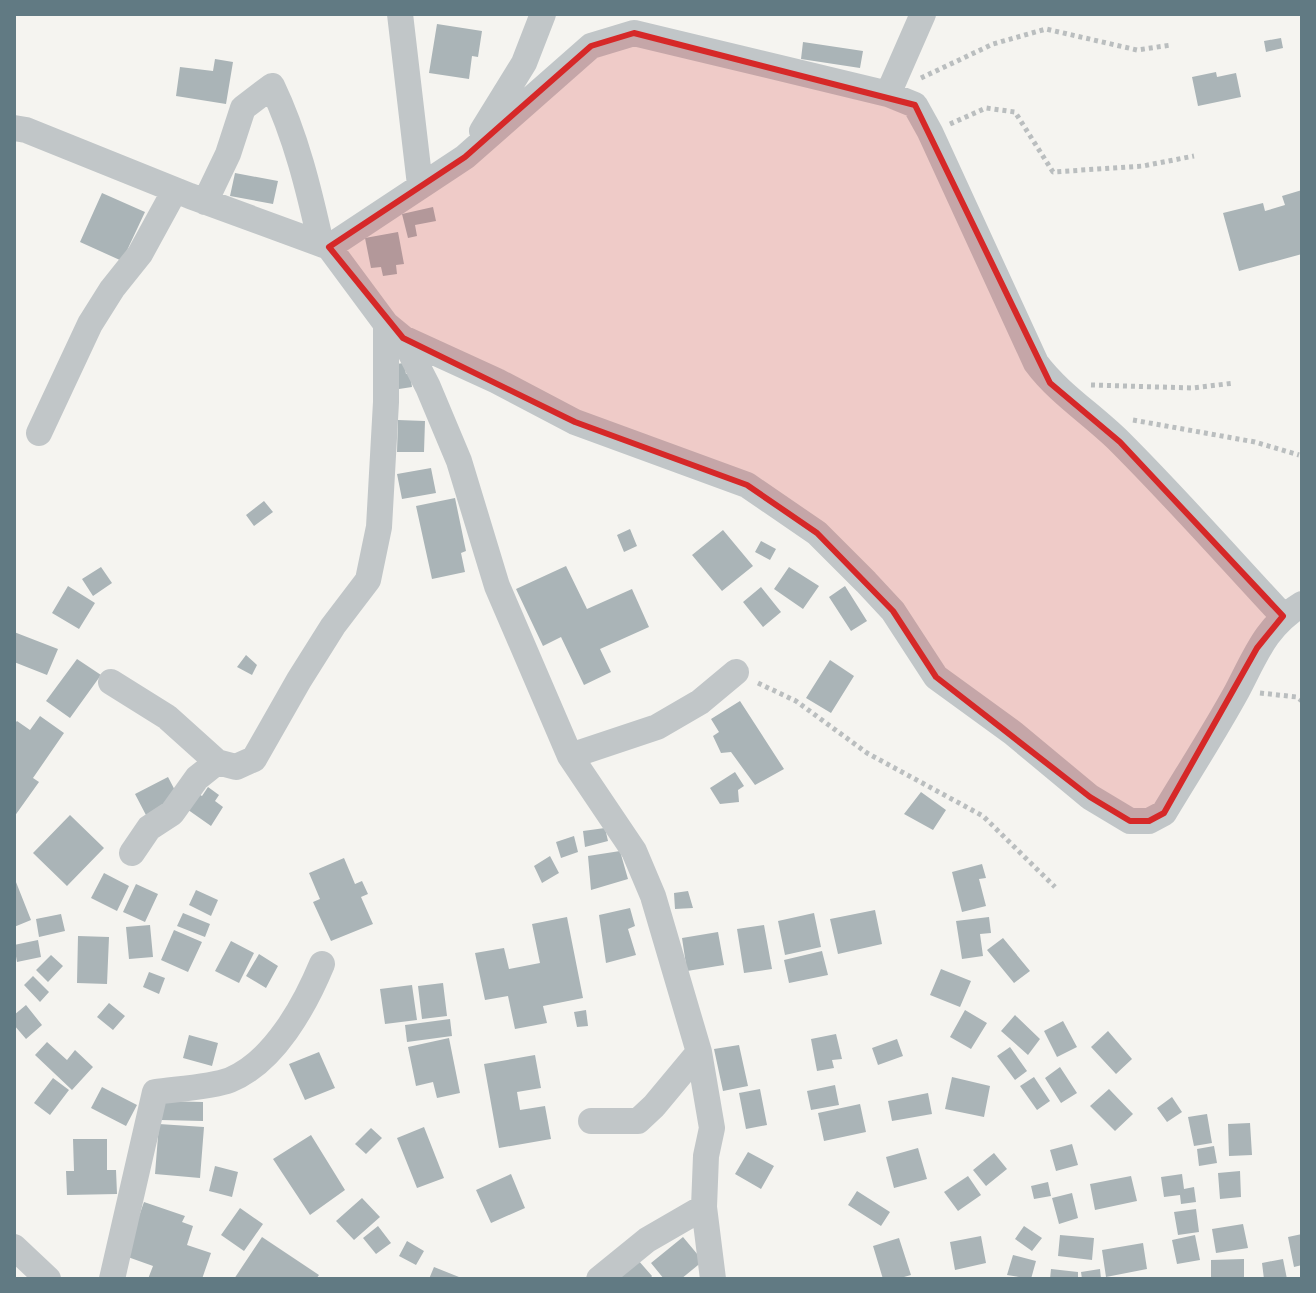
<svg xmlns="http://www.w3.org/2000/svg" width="1316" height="1293" font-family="'Public Sans',sans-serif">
  <rect width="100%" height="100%" fill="#f5f4f0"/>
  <path fill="#aab4b7" d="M437,24L482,31L478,57L472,56L469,79L429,73Z
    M1281,38L1283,48L1266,52L1264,41Z
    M803,42L863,51L860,68L801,59Z
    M215,59L233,62L226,104L176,96L180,67L213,71Z
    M1216,72L1217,77L1236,73L1241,97L1198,106L1192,77Z
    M235,173L278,181L273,204L230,196Z
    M1302,190V254L1239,271L1223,213L1263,203L1265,211L1285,205L1282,196Z
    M102,193L145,212L122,261L80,242Z
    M433,207L436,221L415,225L417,236L408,238L402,214Z
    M398,232L404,264L396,265L397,274L383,276L381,267L371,268L365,238Z
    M404,363L406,374L410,373L412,387L399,389L396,364Z
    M398,420L425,421L424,452H397Z
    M431,468L436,493L402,499L397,474Z
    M455,498L466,551L461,553L465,572L432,579L416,506Z
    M264,501L273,512L254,526L246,515Z
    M630,529L637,546L624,552L617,535Z
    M723,530L753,566L722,591L692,555Z
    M761,541L776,549L770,560L755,552Z
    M566,566L587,609L632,589L649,627L600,649L611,672L584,685L561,637L543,646L516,589Z
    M101,567L112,583L93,596L82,579Z
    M789,567L819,586L803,609L774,589Z
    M68,586L95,603L79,629L52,613Z
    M845,586L867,621L851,631L829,597Z
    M761,587L781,612L763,627L743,602Z
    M14,632L58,649L47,675L14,662Z
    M246,655L257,665L252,675L237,667Z
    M77,659L101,675L70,718L46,701Z
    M830,660L854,676L831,713L806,698Z
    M740,701L784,769L755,785L731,752L721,753L713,736L719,732L711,719Z
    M40,716L64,733L33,778L39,782L14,817V724L17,721L30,730Z
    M735,772L744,786L738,790L739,802L720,804L710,788Z
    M168,777L180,800L147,817L135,794Z
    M208,787L219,795L215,801L223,807L211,826L184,807L195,792L202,796Z
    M921,792L946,810L933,830L904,814Z
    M70,815L104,848L67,886L33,853Z
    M605,828L608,841L585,847L583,831Z
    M574,836L578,852L561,858L556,842Z
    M620,851L628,879L591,890L588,856Z
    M550,856L559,873L542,883L534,866Z
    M344,858L355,884L362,881L368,894L361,897L373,924L331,941L313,902L320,899L309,873Z
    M982,864L986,878L979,879L986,906L962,912L952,872Z
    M104,873L129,886L117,911L91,898Z
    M14,877L31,920L14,927Z
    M136,884L158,894L145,922L123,912Z
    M196,890L218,900L211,916L189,905Z
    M688,891L693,908L675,909L674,893Z
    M630,908L635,926L628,929L636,955L606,963L599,915Z
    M875,910L882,944L838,954L830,919Z
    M183,913L210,924L205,937L177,926Z
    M814,913L821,947L785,955L778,921Z
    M61,914L65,931L39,937L36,919Z
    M567,917L583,998L543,1006L547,1023L515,1029L508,996L485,1000L475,953L504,948L509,969L540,963L532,924Z
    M989,917L991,933L980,934L983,956L962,959L956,921Z
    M150,925L153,957L129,959L126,927Z
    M764,925L772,969L744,973L737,929Z
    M174,930L202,942L188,972L161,960Z
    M718,932L724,965L687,971L682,938Z
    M78,936L109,937L107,984L77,983Z
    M1003,938L1030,971L1014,983L987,950Z
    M38,940L41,957L17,962L14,945Z
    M231,941L254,953L239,983L215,971Z
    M822,951L828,975L789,983L784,960Z
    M259,954L278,966L266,988L246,976Z
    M51,955L63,966L48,982L36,970Z
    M941,969L971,981L960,1007L930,995Z
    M149,972L165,978L159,994L143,987Z
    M33,976L49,992L40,1002L24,985Z
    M443,983L447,1016L422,1019L418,986Z
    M412,985L417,1020L385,1024L380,989Z
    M109,1003L125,1016L113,1030L97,1017Z
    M26,1005L42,1025L26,1039L14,1025V1015Z
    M586,1010L588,1026L577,1027L574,1012Z
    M965,1010L987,1023L971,1049L950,1037Z
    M1015,1015L1040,1039L1028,1055L1001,1031Z
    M450,1019L452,1036L407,1042L405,1025Z
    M1063,1021L1077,1047L1057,1057L1044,1031Z
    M1108,1031L1132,1059L1116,1074L1091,1047Z
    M836,1034L842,1059L832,1060L834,1068L817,1071L811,1039Z
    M189,1035L218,1043L212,1066L183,1058Z
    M449,1038L460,1093L437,1098L433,1082L416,1086L408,1047Z
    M897,1039L903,1056L878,1065L872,1048Z
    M47,1042L67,1060L75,1050L93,1067L72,1090L35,1055Z
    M739,1045L748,1086L723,1091L714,1049Z
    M1010,1047L1027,1071L1015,1080L997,1056Z
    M319,1052L335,1088L305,1100L289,1064Z
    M535,1055L541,1088L517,1092L520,1110L545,1106L551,1139L499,1148L484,1064Z
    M1060,1067L1077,1093L1061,1103L1045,1078Z
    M952,1077L990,1086L984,1117L945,1109Z
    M1034,1077L1050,1101L1037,1110L1020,1086Z
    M53,1078L69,1090L50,1115L34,1103Z
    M835,1085L839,1105L811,1110L807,1091Z
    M102,1087L137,1105L126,1126L91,1108Z
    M760,1089L767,1125L746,1129L739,1093Z
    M1109,1089L1133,1114L1115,1131L1090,1106Z
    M928,1093L932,1114L892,1121L888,1101Z
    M1172,1097L1182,1112L1167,1122L1157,1108Z
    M162,1101L203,1102V1121L161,1120Z
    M860,1104L866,1132L824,1141L818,1113Z
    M1207,1114L1212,1143L1194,1146L1188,1117Z
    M1250,1123L1252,1155L1229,1156L1228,1124Z
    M159,1124L204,1127L200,1178L155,1174Z
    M424,1127L444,1178L417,1188L397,1138Z
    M371,1128L382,1138L366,1154L355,1144Z
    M311,1135L345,1190L310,1215L273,1159Z
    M73,1139H107V1170H116L117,1194L67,1195L66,1171H74Z
    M1072,1144L1078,1165L1056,1171L1050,1150Z
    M1214,1146L1217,1163L1199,1166L1197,1149Z
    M918,1148L927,1179L894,1188L886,1157Z
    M748,1152L774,1166L761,1189L735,1174Z
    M994,1153L1007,1169L986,1186L973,1170Z
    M215,1166L238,1172L232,1197L209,1191Z
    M1240,1171L1241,1197L1220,1199L1218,1173Z
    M511,1174L525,1208L491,1223L476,1190Z
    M1182,1174L1184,1189L1194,1187L1196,1202L1181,1204L1180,1195L1164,1197L1161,1177Z
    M968,1176L981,1195L958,1211L944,1192Z
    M1131,1176L1137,1201L1095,1210L1090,1184Z
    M1048,1182L1051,1196L1034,1199L1031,1186Z
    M857,1191L890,1212L881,1226L848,1205Z
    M1072,1193L1078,1218L1059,1224L1052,1198Z
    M362,1198L380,1217L354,1240L336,1221Z
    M144,1202L185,1216L182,1222L193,1226L187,1245L211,1253L202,1279H148L153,1266L125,1256Z
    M240,1208L263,1224L244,1251L221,1235Z
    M1196,1209L1199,1232L1178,1235L1174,1212Z
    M1243,1224L1248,1248L1216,1253L1212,1229Z
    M378,1226L391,1243L376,1254L363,1238Z
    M1024,1226L1042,1238L1032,1251L1015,1239Z
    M1302,1234V1265L1294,1267L1288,1237Z
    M1060,1235L1094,1238L1092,1260L1058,1256Z
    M1195,1235L1200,1260L1177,1264L1172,1240Z
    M981,1236L986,1263L955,1270L950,1242Z
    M262,1237L319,1275L316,1279H234Z
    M683,1237L703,1261L681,1279H664L651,1263Z
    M899,1238L911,1275L897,1279H883L873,1246Z
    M407,1241L424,1251L416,1265L399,1256Z
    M1143,1243L1147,1269L1106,1277L1102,1250Z
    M1013,1255L1036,1261L1031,1279L1007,1275Z
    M1244,1259V1279H1211V1260Z
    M1283,1259L1287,1279H1264L1262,1263Z
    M638,1260L652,1276L650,1279H616Z
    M434,1267L464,1279H429Z
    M1051,1269L1078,1272V1279H1050Z
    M1100,1269L1101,1279H1082L1081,1272Z"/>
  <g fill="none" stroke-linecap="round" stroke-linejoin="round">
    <path stroke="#babebf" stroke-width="5" stroke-dasharray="4 4" stroke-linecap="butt" d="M921,78L993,44L1046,29L1137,50L1171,45
      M950,124L986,108L1015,112L1053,172L1143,166L1194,156
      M1091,385L1193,388L1234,383
      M1133,420L1255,442L1299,455
      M758,683L796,701L867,753L983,816L1055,887
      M1260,693L1297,697L1302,701"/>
    <path stroke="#c1c6c8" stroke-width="26" d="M400,14L420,185
      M888,94L923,14
      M14,128L26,130L190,196L329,247L386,324V402L379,527L368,580L333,626L299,680L254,759L236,767L217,762L167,717L111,682
      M482,131L524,63L543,14
      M205,202L228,154L243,108L272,86C296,136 309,190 321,244
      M329,247L465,157L591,46L634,33L888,94L915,105L930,132L1036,363C1059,394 1093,415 1120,442C1176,498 1229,558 1283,616
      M386,324L403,338L497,381L575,422L747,485L817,533L866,582L893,611L936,677L1013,733L1090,797L1130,821H1149L1164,813C1188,773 1214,733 1237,691C1256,655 1265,627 1302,604
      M403,338L428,387L459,461L497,586L570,756L634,851L653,896L699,1052L712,1128L706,1156L704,1207L713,1279
      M39,433L90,324L112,289L140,254L175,190
      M570,756L657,727L700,702L736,672
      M132,853L149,828L172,813L197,778L217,762
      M591,1121H638L654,1106L699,1052
      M14,1247L48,1279
      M112,1279L155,1092C176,1089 212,1087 230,1080C274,1062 305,1005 322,964
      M599,1279L647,1240L704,1207"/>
  </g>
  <path fill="#d62828" fill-opacity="0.2" stroke="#d62828" stroke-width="6" stroke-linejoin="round" d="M634,33L915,105L1050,383L1120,442L1283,616L1257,648L1164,813L1149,821H1130L1090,797L936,677L893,611L817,533L747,485L575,422L403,338L329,247L465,157L591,46Z"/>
  <rect width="1316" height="1293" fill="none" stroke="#617a83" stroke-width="32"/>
</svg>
